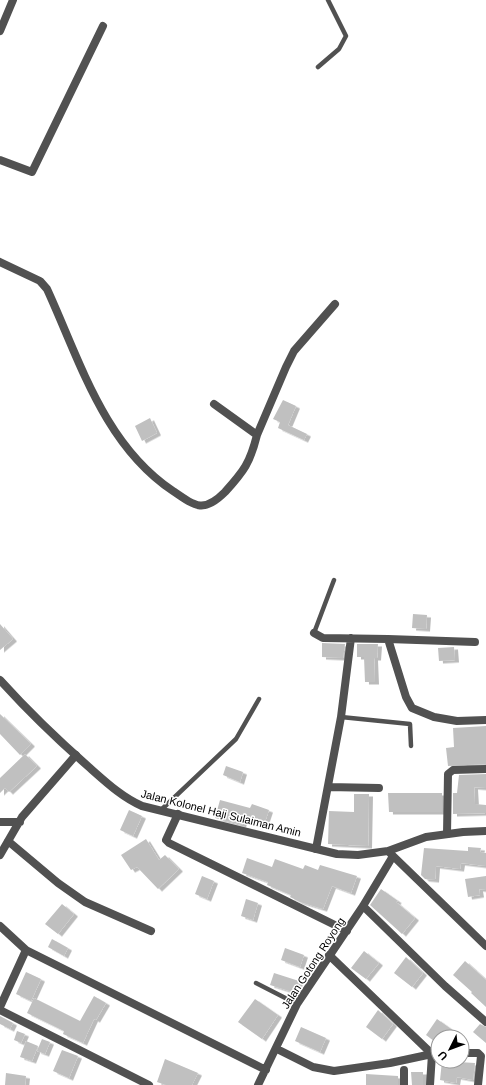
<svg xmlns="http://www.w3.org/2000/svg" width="486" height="1085" font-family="Helvetica,sans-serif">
  <defs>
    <filter id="shadow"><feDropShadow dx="4" dy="2.5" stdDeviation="0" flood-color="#0004"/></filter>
  </defs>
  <rect width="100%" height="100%" fill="#fff"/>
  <path fill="#c0c0c0" filter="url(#shadow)" d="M283,400L296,406L288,425L307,434L304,440L278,428L280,422L273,419Z
    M150,418L157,433L142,441L135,426Z
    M413,614L427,615L426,629L412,628Z
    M0,624L13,639L0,650Z
    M322,643L345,644L343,658L322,657Z
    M357,644H378L377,658H374L375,682H365L364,657H357Z
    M454,647L455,660L439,661L438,648Z
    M0,714L31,744L20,755L0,734Z
    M486,726V764L448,766L446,748L454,747L453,728Z
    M25,754L37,766L9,792L5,788L0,793V778Z
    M226,766L243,772L240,782L223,775Z
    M486,774V788L474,787L475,804L486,805V813L453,814V793H457L459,775Z
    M388,793H442V812H389Z
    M354,794H369L368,846L328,844L329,811L354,812Z
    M220,800L250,808L252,804L269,810L265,822L245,815L242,825L215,818Z
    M129,810L142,816L133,836L120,830Z
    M146,839L159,860L165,855L179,869L158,889L137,867L131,870L121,855Z
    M468,847L481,848L480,852L486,853V866L461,863L460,869L436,866L435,880L425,879L421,875L424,848L468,851Z
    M247,858L272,867L275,859L303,869L305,865L318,870L320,865L357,876L351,893L332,886L323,909L300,902L290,897L291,895L267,885L268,882L242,873Z
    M202,876L214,881L207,899L195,894Z
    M486,876V890L479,889L480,895L468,897L465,879Z
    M381,889L398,901L396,902L415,918L402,934L370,905Z
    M246,899L258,903L253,920L241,916Z
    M62,904L74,914L58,934L45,924Z
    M52,939L68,948L64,956L48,947Z
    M285,948L304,955L300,967L281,960Z
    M364,951L379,963L366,979L351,968Z
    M406,957L423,973L412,987L394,973Z
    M465,961L486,980V1007L471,993L472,992L453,975Z
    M26,972L41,979L31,1001L16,994Z
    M274,973L299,981L296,993L270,985Z
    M94,996L106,1003L96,1020L94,1019L83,1043L63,1034L64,1031L27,1013L34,998L80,1021Z
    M255,999L278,1015L262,1039L238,1022Z
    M378,1010L393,1024L382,1039L366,1027Z
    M0,1016L13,1023L10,1029L0,1024Z
    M437,1019L454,1031L450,1037H438V1044L426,1035Z
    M480,1024L486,1027V1043L473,1032Z
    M301,1027L326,1038L320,1052L295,1041Z
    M17,1031L25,1034L21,1043L14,1040Z
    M42,1039L50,1042L45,1054L37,1051Z
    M26,1041L38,1046L32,1061L20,1057Z
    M62,1050L78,1056L69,1078L53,1071Z
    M165,1059L198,1073L192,1085H166L157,1082Z
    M442,1061L475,1063L473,1080L457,1077L456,1083L440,1080Z
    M411,1072H423V1085H412Z
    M6,1073L26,1076L25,1085H5Z
    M366,1074L398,1076V1085H366Z"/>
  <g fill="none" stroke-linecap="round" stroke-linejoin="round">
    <path stroke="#515151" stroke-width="4.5" d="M318,67L339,49L346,36L328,0
      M314,633L334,580
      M341,717L410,724L411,746
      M161,810L236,739L259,699
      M256,983L297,1004"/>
    <path stroke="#515151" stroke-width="8" d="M0,31L13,0
      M0,160L32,172L103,26
      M0,262L40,281L47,289C80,361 104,445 173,491C196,507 204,513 225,492C244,471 250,463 257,435L214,404
      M257,435L286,367L294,351L335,304
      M314,633L323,638L388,639L406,697L412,708L434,717L457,721L486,720
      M388,639L475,642
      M328,787L379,788
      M178,814L166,840L169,843L347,931
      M0,822H20
      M447,834L448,774L453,770L486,769
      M8,841L58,883L85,902L151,931
      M316,849L341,717L351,638
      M390,853L486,946
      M0,855L22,817L76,755
      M363,906L445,986L486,1022
      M0,926L26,950L266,1070
      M329,955L432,1054H438
      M0,1007L26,950
      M0,1010L149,1085
      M277,1049L313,1067L334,1071L390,1063L432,1054L430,1085
      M462,1053H478L481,1056L478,1085
      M258,1085L297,1004L363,906L393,856
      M404,1085V1070"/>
    <path stroke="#515151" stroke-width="8" d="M0,680C28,711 58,740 90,768C107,783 122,797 142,806L337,854L358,855L388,851L426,837L463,832L486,831"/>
  </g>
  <g text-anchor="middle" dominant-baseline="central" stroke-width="3" stroke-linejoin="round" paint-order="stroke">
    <g font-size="11" fill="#000" stroke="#fff">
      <text transform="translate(221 813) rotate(14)">Jalan Kolonel Haji Sulaiman Amin</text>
      <text transform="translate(313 963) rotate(-57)">Jalan Gotong Royong</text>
    </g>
  </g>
  <g transform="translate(450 1049) rotate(228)"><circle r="19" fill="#ffffff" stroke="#999999"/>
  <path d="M0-3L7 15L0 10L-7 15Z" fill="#000000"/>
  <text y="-6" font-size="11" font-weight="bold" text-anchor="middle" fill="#000000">U</text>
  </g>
</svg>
